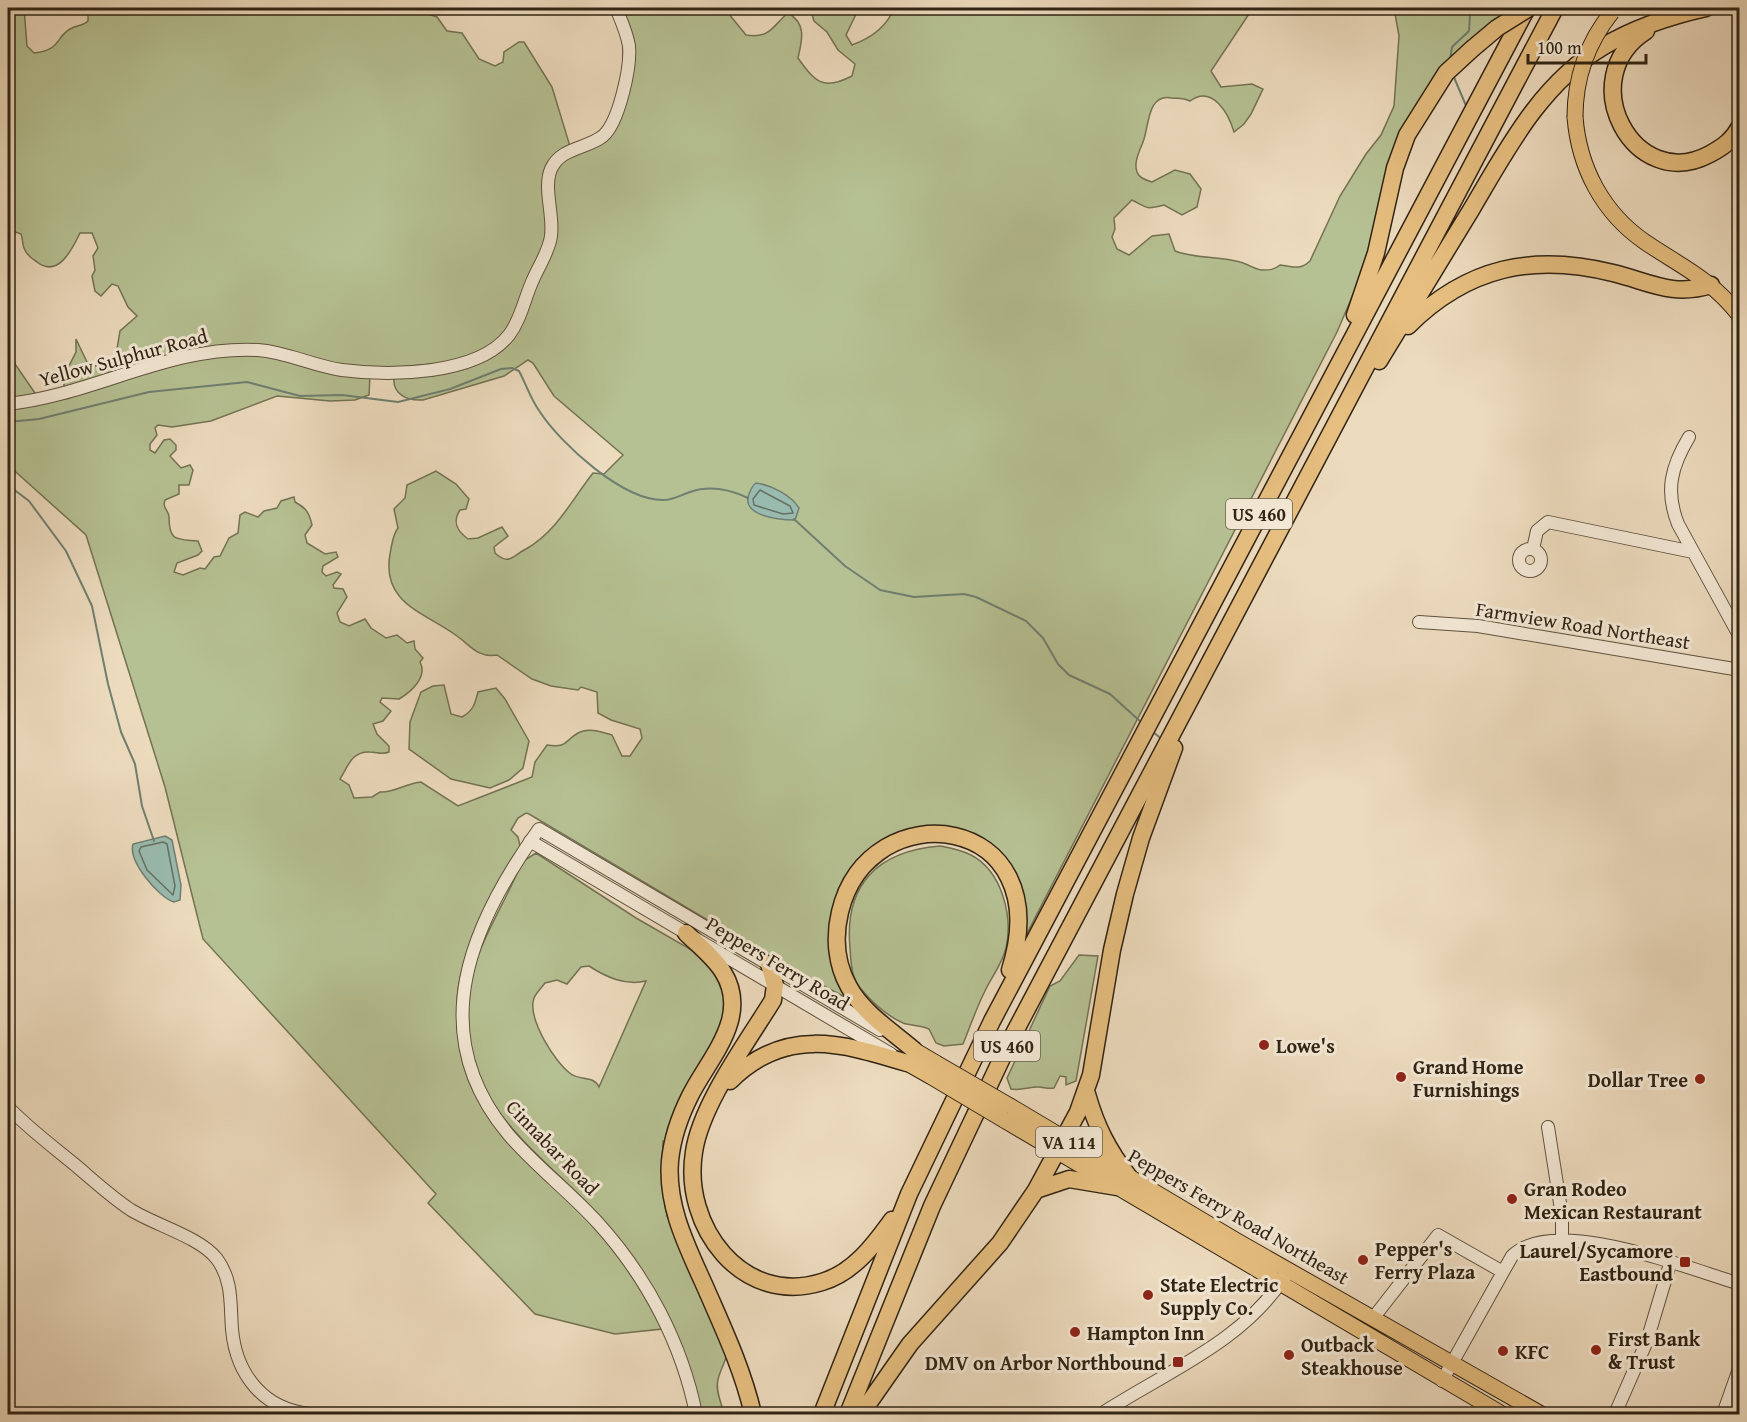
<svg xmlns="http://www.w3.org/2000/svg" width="1747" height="1422" font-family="'Gentium Book Plus',serif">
  <rect width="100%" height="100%" fill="#eddbbe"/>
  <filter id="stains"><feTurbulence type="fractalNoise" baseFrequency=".00333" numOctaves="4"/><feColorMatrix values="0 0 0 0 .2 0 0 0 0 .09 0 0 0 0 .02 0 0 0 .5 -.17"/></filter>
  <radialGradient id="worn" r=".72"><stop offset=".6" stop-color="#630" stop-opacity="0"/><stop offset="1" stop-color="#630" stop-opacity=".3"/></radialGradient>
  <path fill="#b6c193" stroke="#737254" stroke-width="1.5" fill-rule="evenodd" d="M8,8H24L27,46L34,53C61,50 55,38 70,29C77,25 83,26 88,21V13L96,8H422L425,13L437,17L447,31L462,33L479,59L495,66L503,62L504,52L519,42H524L552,87L569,143V146L553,158L548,235L519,310L496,344L454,362L389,368L347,367L252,347L64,390V376L76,352V339L87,362L96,366L116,355L120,331L137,316L128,307L118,286L112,284L101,296L95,291L92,276L95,270L93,256L98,248L92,233H80C73,247 59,279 37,262C32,259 26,254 24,248C22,243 23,239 21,234L8,229Z
    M622,8H724L746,35C771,39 773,25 788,13C807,24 802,40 798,58C815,82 823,91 852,76L855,64L838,50L827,32L814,21L811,11L815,8H859L846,35L852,45C871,38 887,27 894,8H1253L1211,71L1221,87L1252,84L1263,89L1251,114L1244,124L1234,132C1229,115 1213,84 1190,101C1182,97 1179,99 1172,98C1148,93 1149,124 1144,139C1141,149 1133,161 1137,172C1139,178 1146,180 1152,182L1175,170L1190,174L1201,189L1197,207L1182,215L1164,205C1145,210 1148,208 1132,200L1114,218L1115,229L1112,237L1117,249L1129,255L1152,236L1169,234L1175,251C1196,259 1219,256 1240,262C1248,264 1254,269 1262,270C1270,270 1274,270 1280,265C1293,266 1299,271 1310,261L1340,196L1366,154L1381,135L1394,106L1399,36L1394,8H1517L1430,84L1408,118L1358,283L1337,332L1021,945L997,858L918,831L838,898L850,1000L772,958L529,814L526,813L518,818L511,830L518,837L520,846C501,891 472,930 460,978C456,997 456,1017 458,1036C465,1117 529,1160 582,1214C615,1248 641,1287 662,1329L615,1334L535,1314L428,1203L436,1194L203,939L165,787L86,535L8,465V407C93,384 182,350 271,356C304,358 338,368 370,375L369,395L355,400L330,401L277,396L211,421L172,427L158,425L155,428L157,435L150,444V450L155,453L164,440L170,439L176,445V450L170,456L181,468L190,465L193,470L189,485H179V494L165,500L164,504C165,510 169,512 169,517C169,542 177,539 198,541L202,551L198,555L177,563L174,572L183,575L200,568L205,569L214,557L220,556L229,538L238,533L240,515L245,512L258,517L264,511L277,508L281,501L294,497L295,502C306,508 309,512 312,525L305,535L307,543L325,554L336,552L338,557L323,566L322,572L326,576L337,572L341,574L333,585L334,588L343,589L347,597L337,613L340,622L349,626L365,619L371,628L386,638L397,635L407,643L414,641L415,649L423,658L420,662C428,677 411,692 399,699L382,698L380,702L391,711L383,721L373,724L377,734L389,746V752C382,755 377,752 370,752C351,751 348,767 340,779L349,785L354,798L372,797L380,792C394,793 407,783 421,782L458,806L532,777L535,762L547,745C568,748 564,741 578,733C588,727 602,732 612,735L622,756H630L642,738L640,729L611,720L598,713L597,692L581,687L578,690L551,686L532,679L497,655C478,658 471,646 457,636C426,613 381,604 390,554C392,545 392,536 398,528L394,509L405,498L407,485L436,471L456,484L469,499L466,509L460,510C452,522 457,531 468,539L478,538L502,527L508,536L494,547L495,553C509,566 512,556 526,549C557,531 571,501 593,473L604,474L623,455L554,396L533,363L528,360L504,376L423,400C408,401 392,395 394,377L433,376L494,355L540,274L553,174L564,159L603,143L616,126L624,101Z
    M8,314L15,364L37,396L8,401Z
    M444,685L451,714L462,717C473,711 475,704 478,692L496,688L505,699L529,741L523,768L509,780L490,788L451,779L409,749L410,722L421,692L433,686Z
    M940,846C950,848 961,850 971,855C1002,871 1013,916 1006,948C1002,965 991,977 984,993C976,1009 970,1027 963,1044L944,1046L936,1043L929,1029C921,1025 912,1026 903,1023C887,1016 871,1001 860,988C851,977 851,962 850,948C844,884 878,851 940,846Z
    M536,853L636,918L697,953L722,981L727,1015L667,1142L663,1141L662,1184L667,1216L728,1352C725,1362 719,1373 718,1380C715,1391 722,1404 724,1414H702C687,1345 651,1275 605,1222C549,1158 463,1110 466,1013C468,956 498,918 519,869L525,860ZM589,966C606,977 625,986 646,981L599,1087C593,1075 581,1081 571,1074C555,1063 527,1018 534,998C536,993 542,987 545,983L557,980L567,984L581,967Z
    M1079,955L1098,956L1076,1081L1066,1085V1077L1060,1076L1054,1088C1047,1089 1044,1087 1038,1087C1028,1087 1021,1091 1011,1089L1007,1078L1050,986L1060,981Z"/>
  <path fill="#99bbaf" stroke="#6f7f71" stroke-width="1.5" d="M756,483C771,485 791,495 799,508L795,520C780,520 740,516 749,494C751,489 752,486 756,483Z
    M165,836L172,840L181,885L180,900L174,902C158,897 128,861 133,844Z"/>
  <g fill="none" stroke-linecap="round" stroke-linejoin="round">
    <path stroke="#647062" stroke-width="1.5" d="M760,490L790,506L793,513L783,514L754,505L753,499Z
      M163,842L167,844L175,886L173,895L147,870L139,851L141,847Z"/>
    <path stroke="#6f7f71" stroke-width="2" d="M1450,60L1452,47L1469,31L1470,14L1465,8
      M1453,75L1467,108
      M8,422L39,419L149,392L247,382L300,396L342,395L398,402L450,389L501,369L512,368L519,371C526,384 531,400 540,412C561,444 623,501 664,500C673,500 681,495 690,492C710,485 729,489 748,498
      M8,485L29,501L66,551L92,606L108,684L121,732L135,764L142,806L154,841
      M794,519L845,566L880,590L914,597L964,594L976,597L1026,621L1043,638L1058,664L1069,675L1110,694L1142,723
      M1153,732L1163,740"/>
    <defs>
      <path id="minor" d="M8,404C93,395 171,345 258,350C287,352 313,366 342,370C388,376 477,376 509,335C521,319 524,300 532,282C538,267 549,252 551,236C554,215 543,188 551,169C561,147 587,149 603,136C619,122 631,67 629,46C627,33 621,20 616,8
        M1689,437C1671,467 1665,491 1678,524L1740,637
        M1519 560a11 11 0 1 1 22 0a11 11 0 1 1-22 0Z
        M1533,549L1537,531L1548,522L1693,552
        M1419,622L1478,626L1740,670
        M530,841L891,1054
        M8,1107C28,1128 51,1145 74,1164C92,1179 110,1196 131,1210C155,1225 200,1237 217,1259C233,1281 230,1304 232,1329C236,1375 264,1410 311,1414
        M1548,1127L1562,1216V1241
        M1374,1317L1438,1235L1503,1272
        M1442,1381L1512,1256C1554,1214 1689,1269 1740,1284
        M696,1414C682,1344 647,1277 598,1223C570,1192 535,1166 508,1134C423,1032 471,924 539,829L880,1030
        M1101,1414C1165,1372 1242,1343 1285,1276
        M1615,1414L1647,1341L1670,1264
        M1723,1414L1740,1366"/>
      <path id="major" d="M1575,117C1579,168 1603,213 1645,242C1682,267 1711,279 1740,316
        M914,1050L936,1063
        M907,1063L930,1076
        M1010,1106L1237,1241L1541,1414
        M1004,1120L1502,1414"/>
      <path id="highway" d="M1646,31C1572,78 1634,195 1710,154C1723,147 1733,140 1740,126
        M1355,315L1376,253L1395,168L1407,135L1446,73L1472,49
        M1408,326C1467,267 1533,253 1613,273C1650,282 1672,297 1711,285
        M1379,361C1410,311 1440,260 1471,210C1507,149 1541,83 1604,46C1636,27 1670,16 1706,8
        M686,933C698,945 714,957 723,972C751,1017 709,1058 690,1096C680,1116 672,1139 670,1161C666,1208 689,1250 707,1291C725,1332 743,1371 753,1414
        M769,964L775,985L773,1000C748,1041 701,1104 694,1152C682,1226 742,1307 822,1282C853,1273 874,1245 892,1220
        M914,1050C892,1031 863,1013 849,987C836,964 834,937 840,912C869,790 1060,812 1010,970
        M730,1081C785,1026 841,1043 907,1063
        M1087,1094C1096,1126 1108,1150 1129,1177
        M1036,1190L1069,1179L1117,1187
        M822,1414L909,1194L992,1021L1527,8
        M848,1414L932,1206L1010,1041L1555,8
        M861,1414L910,1344L1000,1243L1036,1190L1078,1112L1091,1075L1112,950L1125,894L1141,838L1174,748"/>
    </defs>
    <use href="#minor" stroke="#5f523e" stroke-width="14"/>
    <use href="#major" stroke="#302414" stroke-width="17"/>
    <use href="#highway" stroke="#302414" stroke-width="19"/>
    <use href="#minor" stroke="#f3e8d5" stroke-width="12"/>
    <use href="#major" stroke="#e6be7f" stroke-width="15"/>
    <use href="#highway" stroke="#e6be7f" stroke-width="16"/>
    <defs>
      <path id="major-bridge" d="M1575,117C1575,78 1587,43 1612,12
        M936,1063L1010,1106
        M930,1076L1004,1120"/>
      <path id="highway-bridge" d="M1472,49L1497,28L1529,8"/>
    </defs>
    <use href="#major-bridge" stroke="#302414" stroke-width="17" stroke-linecap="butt"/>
    <use href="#highway-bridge" stroke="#302414" stroke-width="19" stroke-linecap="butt"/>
    <use href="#major-bridge" stroke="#e6be7f" stroke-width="15"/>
    <use href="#highway-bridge" stroke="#e6be7f" stroke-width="16"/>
  </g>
  <g fill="#8f2418" stroke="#f3e8d5" stroke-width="2">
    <circle cx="1264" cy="1045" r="6"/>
    <circle cx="1401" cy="1077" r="6"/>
    <circle cx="1700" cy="1079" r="6"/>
    <circle cx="1512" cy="1199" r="6"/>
    <circle cx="1363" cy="1260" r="6"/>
    <rect x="1679" y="1256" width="12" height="12" rx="3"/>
    <circle cx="1148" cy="1295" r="6"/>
    <circle cx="1075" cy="1332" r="6"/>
    <circle cx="1596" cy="1350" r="6"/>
    <circle cx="1503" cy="1351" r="6"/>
    <circle cx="1289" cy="1355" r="6"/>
    <rect x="1172" y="1356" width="12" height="12" rx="3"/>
  </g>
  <g text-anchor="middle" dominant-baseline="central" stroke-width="6" stroke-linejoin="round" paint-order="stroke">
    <g fill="#f3e8d5" stroke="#6a5f4e" stroke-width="1.5">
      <rect x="1226" y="499" width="66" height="30" rx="4.5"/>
      <rect x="974" y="1031" width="66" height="30" rx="4.5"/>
      <rect x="1036" y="1127" width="66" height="30" rx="4.5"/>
    </g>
    <g font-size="18" font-weight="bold" fill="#302414">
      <text x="1259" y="514">US 460</text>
      <text x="1007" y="1046">US 460</text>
      <text x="1069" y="1142">VA 114</text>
    </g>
    <g font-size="20" fill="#302414" stroke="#f3e8d5">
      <text transform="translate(123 357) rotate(-15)">Yellow Sulphur Road</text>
      <text transform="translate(1583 625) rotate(9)">Farmview Road Northeast</text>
      <text transform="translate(778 963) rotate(31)">Peppers Ferry Road</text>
      <text transform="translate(553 1147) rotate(46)">Cinnabar Road</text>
      <text transform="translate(1239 1216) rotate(30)">Peppers Ferry Road Northeast</text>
    </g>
    <g font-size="20" font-weight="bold" fill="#302414" stroke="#f3e8d5" text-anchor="start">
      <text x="1276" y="1045">Lowe's</text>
      <text x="1413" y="1066">Grand Home<tspan x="1413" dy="23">Furnishings</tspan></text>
      <text x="1688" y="1079" text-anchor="end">Dollar Tree</text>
      <text x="1524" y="1188">Gran Rodeo<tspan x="1524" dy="23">Mexican Restaurant</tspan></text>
      <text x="1375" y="1248">Pepper's<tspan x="1375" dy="23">Ferry Plaza</tspan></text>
      <text x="1673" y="1250" text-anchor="end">Laurel/Sycamore<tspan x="1673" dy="23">Eastbound</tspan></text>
      <text x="1160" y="1284">State Electric<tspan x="1160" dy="23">Supply Co.</tspan></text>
      <text x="1087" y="1332">Hampton Inn</text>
      <text x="1608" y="1338">First Bank<tspan x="1608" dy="23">&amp; Trust</tspan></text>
      <text x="1301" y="1344">Outback<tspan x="1301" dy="23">Steakhouse</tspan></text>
      <text x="1515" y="1351">KFC</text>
      <text x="1166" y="1362" text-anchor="end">DMV on Arbor Northbound</text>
    </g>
  </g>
  <rect width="1747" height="1422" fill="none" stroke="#eddbbe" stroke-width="30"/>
  <rect x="9" y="9" width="1729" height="1404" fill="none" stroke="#302414" stroke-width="3"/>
  <rect x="15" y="15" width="1717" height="1392" fill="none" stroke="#302414" stroke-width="1.5"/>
  <path d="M1528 54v9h118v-9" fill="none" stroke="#302414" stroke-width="3"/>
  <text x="1537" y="54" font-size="18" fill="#302414" stroke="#f3e8d5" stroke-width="4.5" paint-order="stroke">100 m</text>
  <rect width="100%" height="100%" filter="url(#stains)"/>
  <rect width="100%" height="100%" fill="url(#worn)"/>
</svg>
